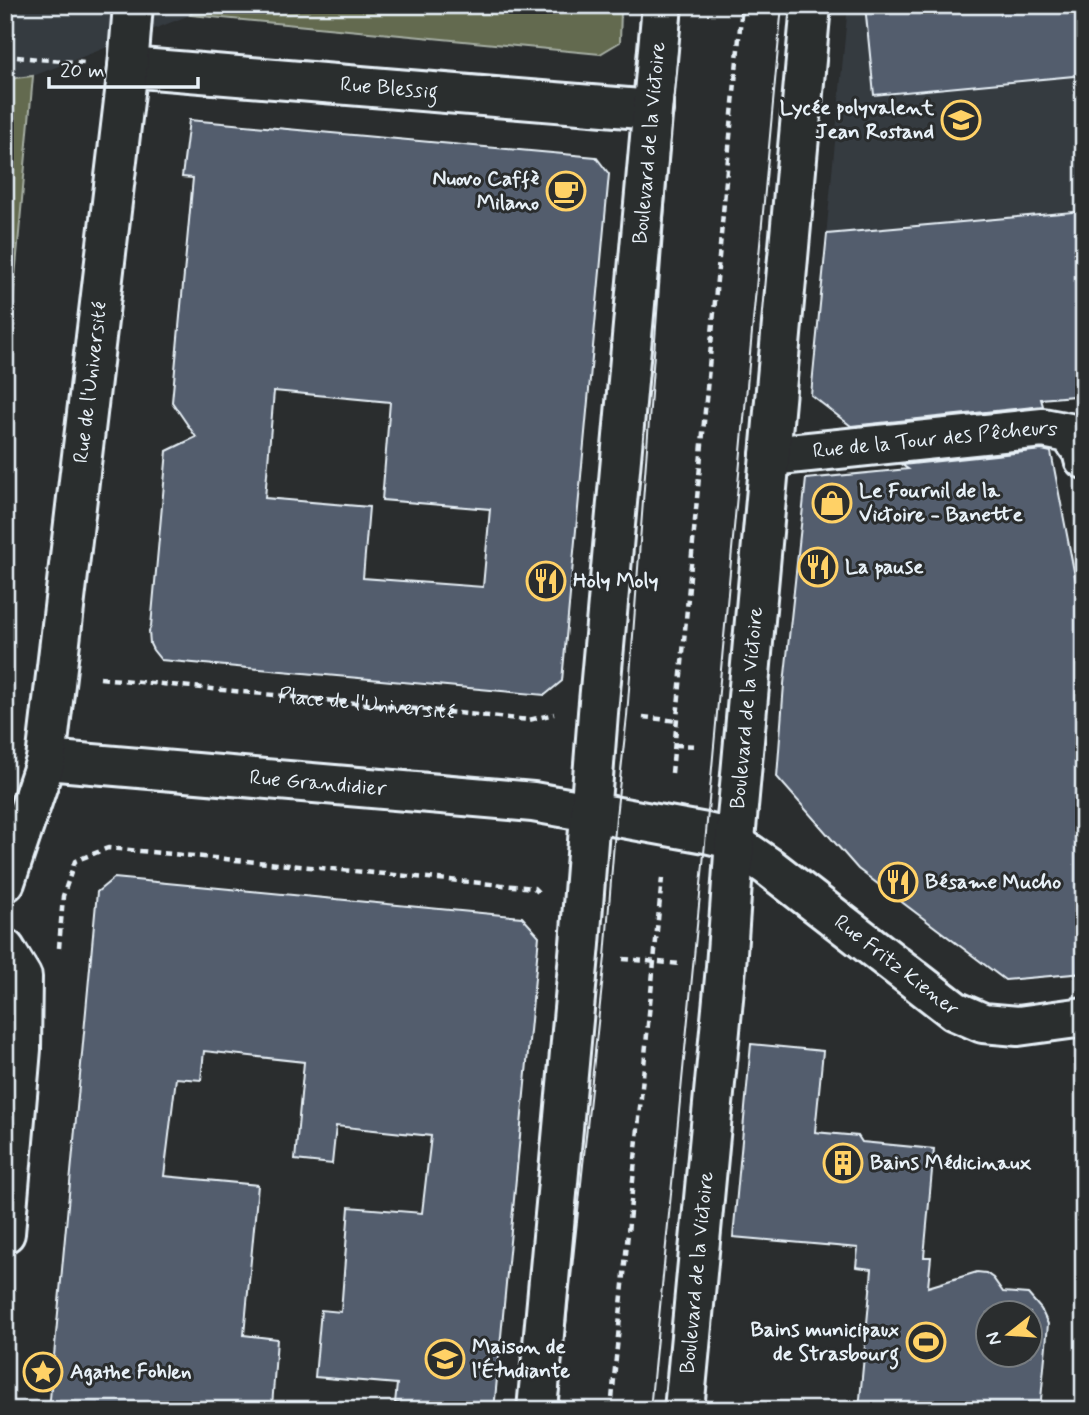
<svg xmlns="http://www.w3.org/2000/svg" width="1089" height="1415" font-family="Mynerve,sans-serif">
  <rect width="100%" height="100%" fill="#2a2d2e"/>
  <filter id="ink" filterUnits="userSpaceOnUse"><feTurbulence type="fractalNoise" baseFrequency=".0143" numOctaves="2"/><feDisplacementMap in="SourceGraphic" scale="14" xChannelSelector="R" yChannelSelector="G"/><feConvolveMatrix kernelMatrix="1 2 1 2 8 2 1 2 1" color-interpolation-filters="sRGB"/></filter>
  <g filter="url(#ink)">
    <path fill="#363b41" d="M5,5H624L620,42L600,54L190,15L33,76L5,390Z
      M848,5H1084V395L841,418L811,395Z"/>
    <path fill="#646b50" stroke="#a6aea4" stroke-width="2" d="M197,5H582L621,9L620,42L600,54L190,15Z
      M33,76L5,390V87L15,78Z"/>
    <path fill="#535d6d" stroke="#e8f1f8" stroke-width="2" fill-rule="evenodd" d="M865,5H1084V75L874,95Z
      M189,120L596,157L609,174L562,681L545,695L161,660L153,650L150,644L149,631L151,626L167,451L196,437L172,402L193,178L182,177ZM274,391L390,402L382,500L490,509L483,587L363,578L369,507L265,498Z
      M1084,211V395L1041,399L1043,406L851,426L811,395L827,234Z
      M1042,450L1051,452L1084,623V973L1005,980L858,869L777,777L784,684L806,479L908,469L902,465Z
      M114,878L522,917L539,936L494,1410H403L404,1404L395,1403L397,1384L315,1377L321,1310L341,1312L349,1207L422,1213L431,1136L336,1126L332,1164L295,1160L304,1062L204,1051L201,1080L176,1078L164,1176L258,1185L244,1335L277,1339L272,1407L231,1404V1410H49L97,892Z
      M751,1044L823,1051L815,1132L858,1136L862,1142L934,1149L924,1257H931L928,1287L977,1272L986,1273L993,1278L1003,1292L1028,1294L1041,1309L1048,1324L1040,1410H859L872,1269L856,1267L858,1248L733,1237ZM988,1313H1030V1355H988Z"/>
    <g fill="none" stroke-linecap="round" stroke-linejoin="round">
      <defs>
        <g id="street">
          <path id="s2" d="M128,67L653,110"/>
          <path id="s3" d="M770,456L1043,428L1069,433L1082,451L1084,459"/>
          <path id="s4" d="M46,760L533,802L590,812"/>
          <path id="s5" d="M735,840L743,849L769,867L955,1011L983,1023L1018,1026L1084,1017"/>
          <path id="s6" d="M5,882L46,760L128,67L133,5"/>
          <path d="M5,949L22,977L21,1049L5,1233"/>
        </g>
        <g id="secondary">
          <path d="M590,812L706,833L735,840"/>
          <path id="s7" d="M537,1410L580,944L598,713L662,5"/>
          <path id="s8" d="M684,1410L726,967L735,840L811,5"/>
        </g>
      </defs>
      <use href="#street" stroke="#e8f1f8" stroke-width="44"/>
      <use href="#secondary" stroke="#e8f1f8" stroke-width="44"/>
      <g stroke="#e8f1f8" stroke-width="4.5" stroke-dasharray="7 5" stroke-linecap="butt">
        <path d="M5,56L85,63"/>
        <path id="s1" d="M100,678L529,720L554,714"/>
        <path d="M643,717L677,721"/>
        <path d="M675,745L699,746"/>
        <path d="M672,773L742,5"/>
        <path d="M59,948L63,896L75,861L108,848L534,888L538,892"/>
        <path d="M623,959L681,964"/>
        <path d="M611,1410L662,878"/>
      </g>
      <use href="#street" stroke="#2a2d2e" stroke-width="38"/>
      <use href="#secondary" stroke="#2a2d2e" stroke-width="38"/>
      <path stroke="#e8f1f8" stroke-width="2" d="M557,1410L605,957L616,817L627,716L672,112L683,5
        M650,1410L706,833L782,5"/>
    </g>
  </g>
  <defs>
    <symbol id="school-ring" viewBox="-11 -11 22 22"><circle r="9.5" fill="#2a2d2e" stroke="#ffd166" stroke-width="1.5"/><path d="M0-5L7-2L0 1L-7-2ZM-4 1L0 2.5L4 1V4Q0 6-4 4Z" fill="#ffd166"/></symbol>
    <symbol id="cafe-ring" viewBox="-11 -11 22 22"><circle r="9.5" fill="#2a2d2e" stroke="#ffd166" stroke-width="1.5"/><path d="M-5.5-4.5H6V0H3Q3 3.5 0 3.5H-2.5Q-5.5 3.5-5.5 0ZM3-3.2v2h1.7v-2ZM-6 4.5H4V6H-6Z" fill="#ffd166"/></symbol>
    <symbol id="shop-ring" viewBox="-11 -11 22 22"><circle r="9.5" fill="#2a2d2e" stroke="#ffd166" stroke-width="1.5"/><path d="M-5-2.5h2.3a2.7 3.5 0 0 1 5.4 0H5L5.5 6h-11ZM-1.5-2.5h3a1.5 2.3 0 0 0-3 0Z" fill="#ffd166"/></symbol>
    <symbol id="restaurant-ring" viewBox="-11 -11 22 22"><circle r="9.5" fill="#2a2d2e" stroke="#ffd166" stroke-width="1.5"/><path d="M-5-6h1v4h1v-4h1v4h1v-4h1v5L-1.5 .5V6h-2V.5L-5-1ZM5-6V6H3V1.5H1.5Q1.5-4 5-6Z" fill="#ffd166"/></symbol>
    <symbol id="building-ring" viewBox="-11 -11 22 22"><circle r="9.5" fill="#2a2d2e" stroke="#ffd166" stroke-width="1.5"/><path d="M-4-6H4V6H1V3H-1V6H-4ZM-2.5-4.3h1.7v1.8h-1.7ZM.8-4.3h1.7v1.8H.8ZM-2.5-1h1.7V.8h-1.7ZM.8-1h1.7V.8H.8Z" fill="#ffd166"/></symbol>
    <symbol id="stadium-ring" viewBox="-11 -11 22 22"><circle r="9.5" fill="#2a2d2e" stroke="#ffd166" stroke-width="1.5"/><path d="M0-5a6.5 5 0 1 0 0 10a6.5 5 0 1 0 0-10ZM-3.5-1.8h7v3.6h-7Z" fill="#ffd166"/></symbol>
    <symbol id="university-ring" viewBox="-11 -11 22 22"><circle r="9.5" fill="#2a2d2e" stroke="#ffd166" stroke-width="1.5"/><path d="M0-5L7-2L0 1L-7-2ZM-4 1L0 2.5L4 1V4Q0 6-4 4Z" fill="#ffd166"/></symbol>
    <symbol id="sight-ring" viewBox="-11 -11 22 22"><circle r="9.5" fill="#2a2d2e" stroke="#ffd166" stroke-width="1.5"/><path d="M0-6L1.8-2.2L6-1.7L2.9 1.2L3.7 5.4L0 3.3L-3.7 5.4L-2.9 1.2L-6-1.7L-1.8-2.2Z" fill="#ffd166"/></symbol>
  </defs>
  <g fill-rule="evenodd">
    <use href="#school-ring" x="939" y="98" width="44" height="44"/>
    <use href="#cafe-ring" x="544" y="169" width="44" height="44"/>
    <use href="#shop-ring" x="810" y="481" width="44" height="44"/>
    <use href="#restaurant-ring" x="796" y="545" width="44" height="44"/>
    <use href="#restaurant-ring" x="524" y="559" width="44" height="44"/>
    <use href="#restaurant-ring" x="876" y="860" width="44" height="44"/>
    <use href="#building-ring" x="821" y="1141" width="44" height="44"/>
    <use href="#stadium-ring" x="904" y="1320" width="44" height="44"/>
    <use href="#university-ring" x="423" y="1337" width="44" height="44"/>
    <use href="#sight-ring" x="21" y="1350" width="44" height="44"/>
  </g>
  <g text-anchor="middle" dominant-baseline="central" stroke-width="6" stroke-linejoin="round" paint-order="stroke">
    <g font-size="21" fill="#e8f1f8" stroke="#2a2d2e">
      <text stroke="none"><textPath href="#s2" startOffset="262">Rue Blessig</textPath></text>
      <text stroke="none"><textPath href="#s7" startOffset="1272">Boulevard de la Victoire</textPath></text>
      <text stroke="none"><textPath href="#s6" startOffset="509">Rue de l'Université</textPath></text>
      <text stroke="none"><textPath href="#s3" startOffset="166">Rue de la Tour des Pêcheurs</textPath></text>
      <text stroke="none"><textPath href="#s1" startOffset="268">Place de l'Université</textPath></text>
      <text stroke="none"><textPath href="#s8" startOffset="705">Boulevard de la Victoire</textPath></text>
      <text stroke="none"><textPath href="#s4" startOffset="273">Rue Grandidier</textPath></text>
      <text stroke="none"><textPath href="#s5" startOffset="205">Rue Fritz Kiener</textPath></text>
      <text stroke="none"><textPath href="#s8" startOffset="138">Boulevard de la Victoire</textPath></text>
    </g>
    <g font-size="21" font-weight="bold" fill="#e8f1f8" stroke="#2a2d2e" text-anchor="start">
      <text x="934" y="108" text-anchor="end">Lycée polyvalent<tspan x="934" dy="24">Jean Rostand</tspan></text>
      <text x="539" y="179" text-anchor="end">Nuovo Caffè<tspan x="539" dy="24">Milano</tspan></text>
      <text x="859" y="491">Le Fournil de la<tspan x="859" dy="24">Victoire - Banette</tspan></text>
      <text x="845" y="567">La pause</text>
      <text x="573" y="581">Holy Moly</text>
      <text x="925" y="882">Bésame Mucho</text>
      <text x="870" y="1163">Bains Médicinaux</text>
      <text x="899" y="1330" text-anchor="end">Bains municipaux<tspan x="899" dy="24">de Strasbourg</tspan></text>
      <text x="472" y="1347">Maison de<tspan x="472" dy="24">l'Étudiante</tspan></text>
      <text x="70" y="1372">Agathe Fohlen</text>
    </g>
  </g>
  <rect width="1089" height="1415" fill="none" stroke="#2a2d2e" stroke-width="28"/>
  <rect x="14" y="14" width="1061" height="1387" fill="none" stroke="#e8f1f8" stroke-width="2.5" filter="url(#ink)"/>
  <g transform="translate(1009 1334) rotate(253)"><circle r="33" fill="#2a2d2e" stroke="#767b7f" stroke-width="2"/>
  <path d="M0-5L12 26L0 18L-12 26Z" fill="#ffd166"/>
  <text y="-10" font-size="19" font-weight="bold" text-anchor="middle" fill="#e8f1f8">N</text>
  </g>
  <path d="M49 77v10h149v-10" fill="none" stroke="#e8f1f8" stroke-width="3.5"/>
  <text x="60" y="77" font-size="21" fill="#e8f1f8" stroke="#2a2d2e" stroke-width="5" paint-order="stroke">20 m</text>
</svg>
